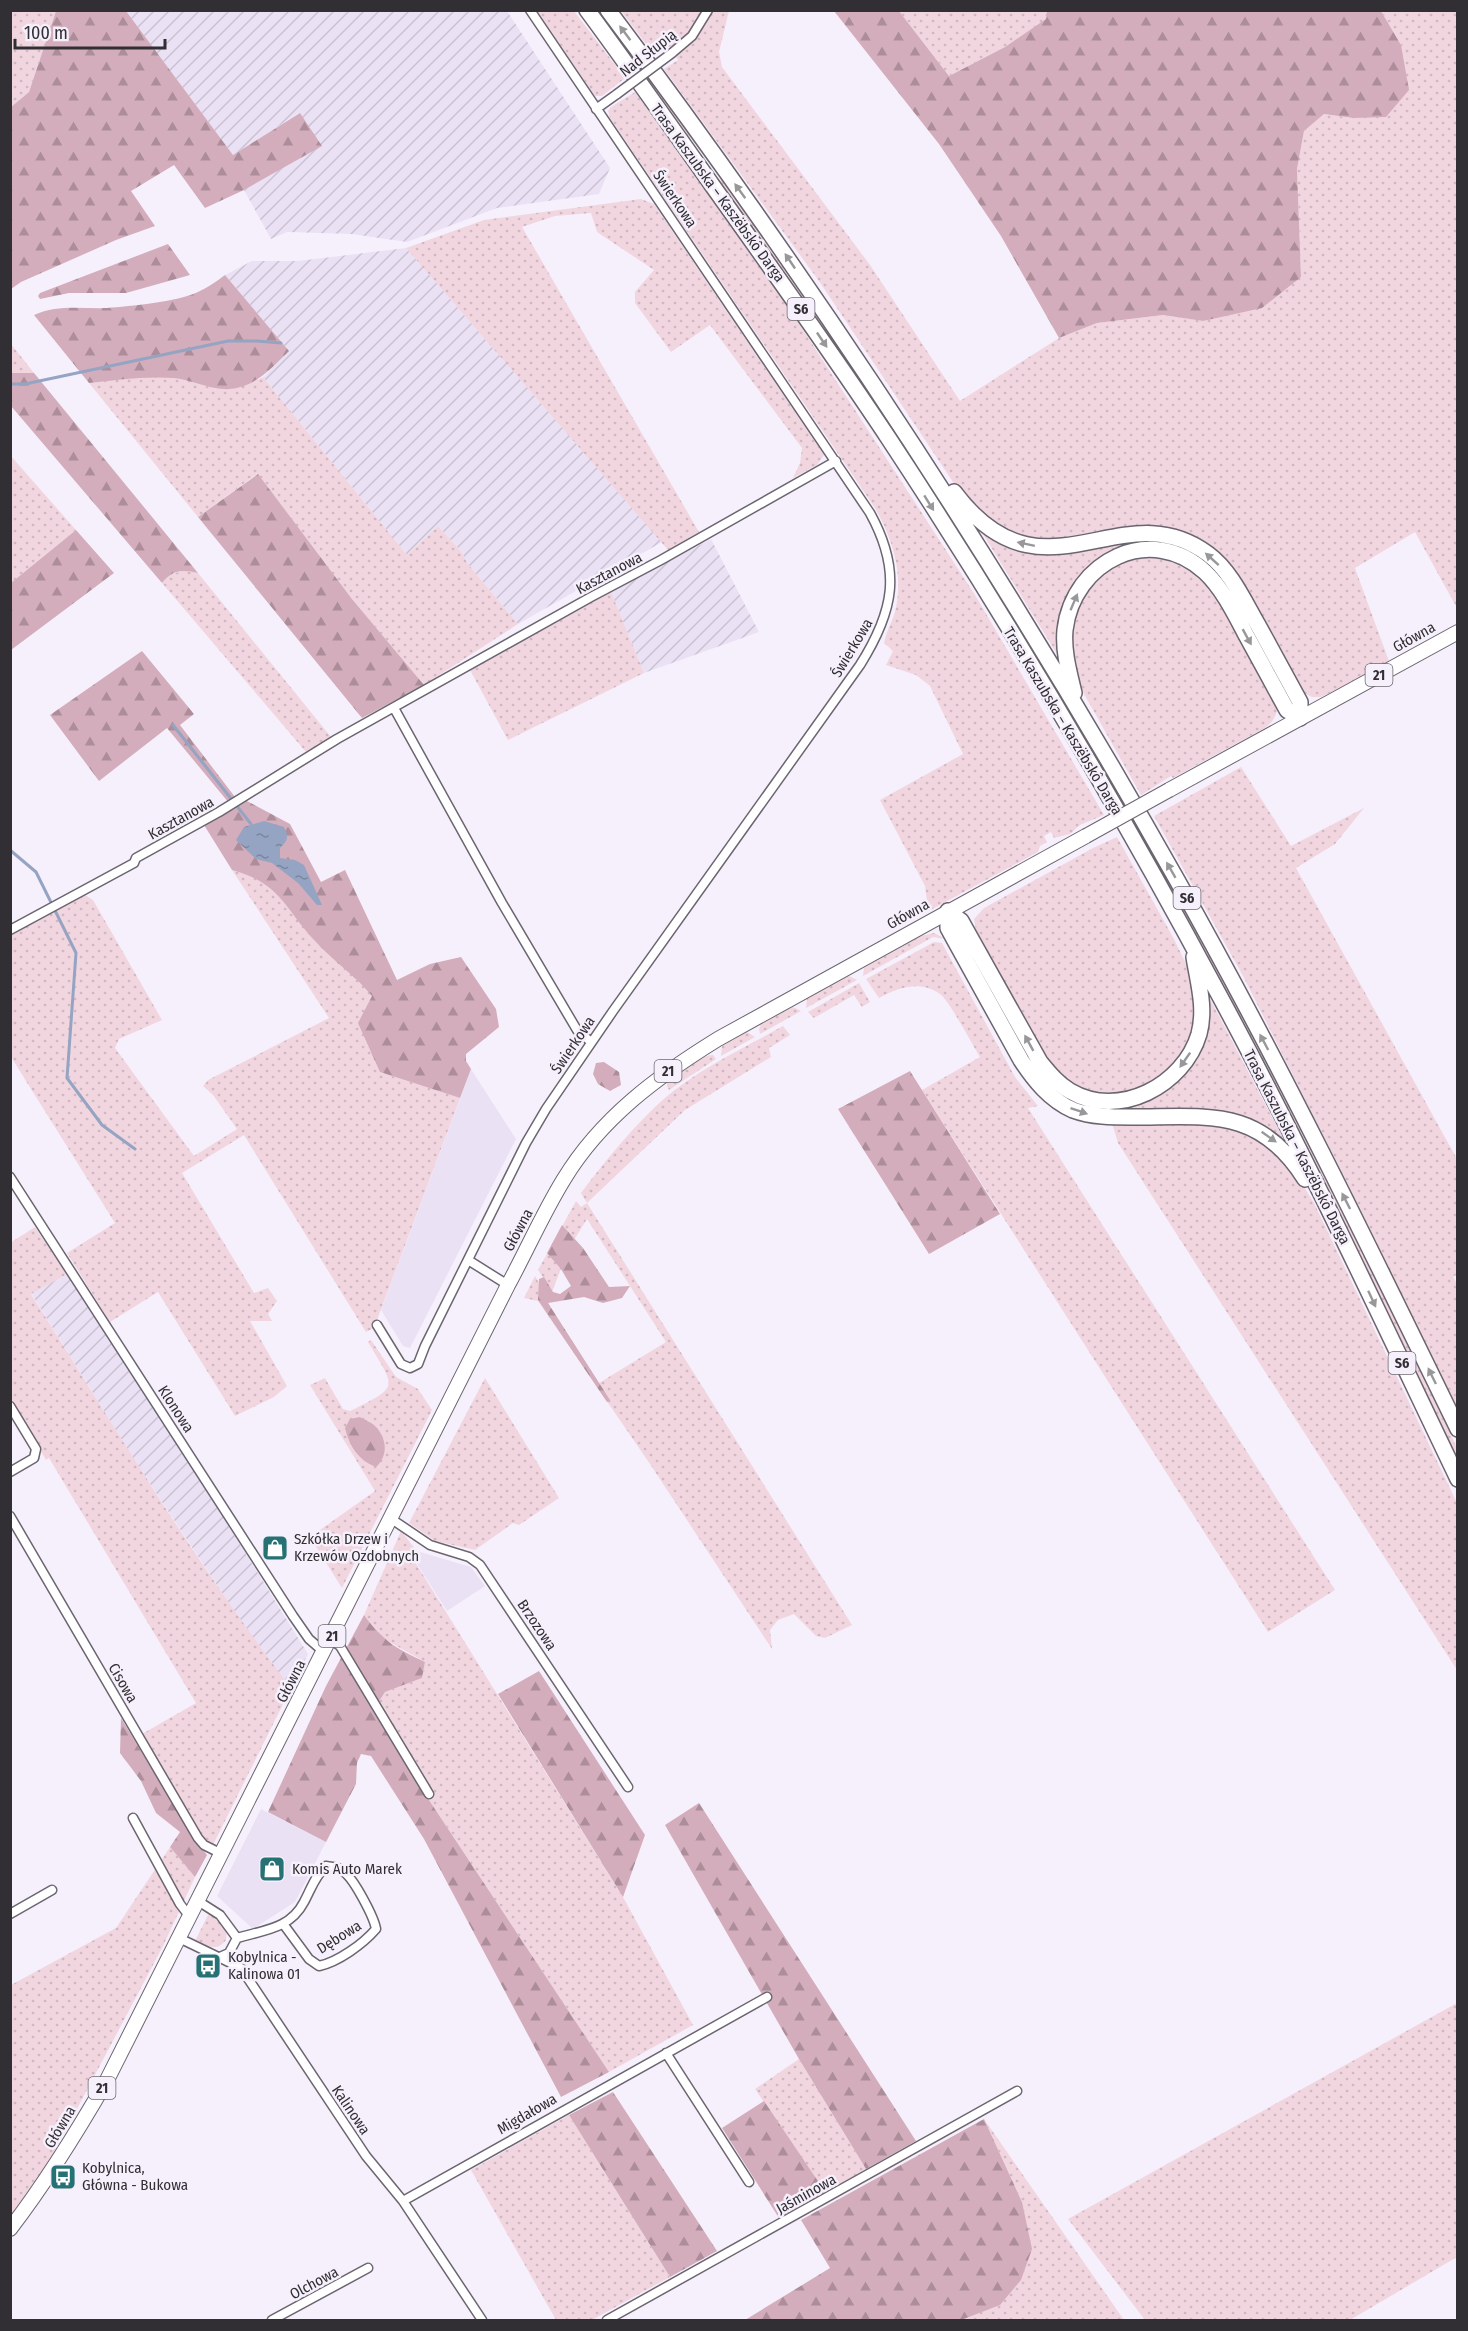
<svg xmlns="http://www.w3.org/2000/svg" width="1468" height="2331" font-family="'Fira Sans Condensed',sans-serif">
  <defs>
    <pattern id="industrial-furrows" width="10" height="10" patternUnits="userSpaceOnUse" patternTransform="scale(1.5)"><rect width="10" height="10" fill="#ebe1f4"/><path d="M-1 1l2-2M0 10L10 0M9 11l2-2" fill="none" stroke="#cac1d2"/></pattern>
    <pattern id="grass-dots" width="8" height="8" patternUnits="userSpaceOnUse" patternTransform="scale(1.5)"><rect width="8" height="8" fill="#f1d6e0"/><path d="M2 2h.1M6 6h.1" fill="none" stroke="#cfb8c1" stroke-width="1.8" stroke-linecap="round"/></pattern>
    <pattern id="forest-firs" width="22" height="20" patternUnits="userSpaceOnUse" patternTransform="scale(1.5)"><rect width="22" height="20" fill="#d3adbc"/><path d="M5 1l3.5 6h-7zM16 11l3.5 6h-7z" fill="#ac8d99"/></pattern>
    <pattern id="water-ripples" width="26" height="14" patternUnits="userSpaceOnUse" patternTransform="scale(1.5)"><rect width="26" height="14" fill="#95a4c2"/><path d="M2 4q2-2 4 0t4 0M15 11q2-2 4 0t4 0" fill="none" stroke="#7a869e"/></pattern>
  </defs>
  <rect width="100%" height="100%" fill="#f6f0fc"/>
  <path fill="#ebe1f4" d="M471,1069L516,1139L410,1348L403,1346L381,1310Z
    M417,1551L471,1567L485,1586L447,1611L410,1553Z
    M261,1809L326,1842L295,1902L253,1929L217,1896Z"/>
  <path fill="url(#industrial-furrows)" d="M126,11H507L610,168L599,194L497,208L407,242L352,234L287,232L271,239L244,190L321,146L299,113L233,155Z
    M406,248L662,542L518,624L468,564L460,550L438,526L407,555L263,377L289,351L225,275L252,261H298Z
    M711,539L759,632L644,673L611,592Z
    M67,1274L181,1449L308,1654L292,1686L289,1685L242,1623L135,1461L31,1293Z"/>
  <path fill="url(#grass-dots)" d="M11,11H56L29,92L11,107Z
    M537,11H574L625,78L602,96H595Z
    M592,11H601L642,65L637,69Z
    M621,11H702L687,35L670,48L668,46L655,56Z
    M713,11H729L719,52L722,67L870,265L960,401L1059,338L1097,323L1163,315L1204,321L1301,277L1297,169L1304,131L1324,114L1353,118L1401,45L1381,11H1457V608L1415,532L1355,568L1390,664L1321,697H1312L1302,692L1211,549L1200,541L1168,529L1150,528L1047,542L1002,531L957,488L819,281L664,69L678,60L676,57L705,26Z
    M899,11H1047V19L1005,47L949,76Z
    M652,78L694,135L689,139L647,82Z
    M635,92L783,299L975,595L1104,815L1080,825L1070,834L1054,838L1051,832L1044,836L1047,842L1040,846L1038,852L925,913L923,909L927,901L925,886L880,800L963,754L930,686L916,675L886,665L893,651L884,643C886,632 892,622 895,612C904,574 893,540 875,508L610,118L608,111L611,107Z
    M724,177L792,273L949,509L1126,801L1120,805L787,277L719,181Z
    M641,199L654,204L824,455L817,465L793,478L800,463L802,448L710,325L671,352L635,303V292L654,270L597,232L591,213L555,216L522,227L699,532L668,550L406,248L484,220Z
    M11,344L34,373H11Z
    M263,377L407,555L438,526L460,550L468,564L518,624L424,685L352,599L257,474L198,517L89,383C117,380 145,375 173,378C215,381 219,398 263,377Z
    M10,455L76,530L11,584L10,583Z
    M983,534C1002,544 1020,553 1042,554C1104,558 1155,514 1212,566C1227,580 1237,600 1247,619C1262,645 1277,672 1292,698L1293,706L1197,558L1114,551L1096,561L1079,578L1064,603L1058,627L1057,654Z
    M1153,555C1161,557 1172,558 1180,562C1219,581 1255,664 1277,703C1278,714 1274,721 1265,728L1173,778L1171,776L1141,795L1084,694C1065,650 1064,597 1109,569C1115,566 1122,560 1129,558C1137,556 1145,556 1153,555Z
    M186,570L198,573L331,737L306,752L162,583L168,575Z
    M611,592L644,673L508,740L470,670Z
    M1241,767L1291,846L1364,808L1335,844L1296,868L1457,1159L1458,1274L1453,1277L1458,1285L1457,1412L1331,1151L1243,976L1154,816Z
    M1139,824L1260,1046L1344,1210L1457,1448V1461L1314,1163L1133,827Z
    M1117,837L1174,939L1189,970L1193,985L1196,1015L1191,1038L1178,1061L1151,1085L1116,1095L1095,1094L1072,1085L1051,1066L973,932L976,930L974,919L984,908L1093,848Z
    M232,870L246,873L264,882L281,896L315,941L360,980L373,996L380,1072L460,1098L374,1328L366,1332L244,1135L182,1173L254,1293L268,1288L277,1301L268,1314L272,1321H250L287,1386L274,1397L235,1416L158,1292L110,1322L67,1253L115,1223L11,1057V935L85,895L93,900L162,1020L119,1039L115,1048L194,1156L237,1129L213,1095L203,1086L208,1080L329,1018Z
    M934,933L946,939L933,937L863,976L864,968L921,936Z
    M965,937L1031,1057L1074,1099L1167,1088L1208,999H1210L1284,1140L1268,1130L1101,1111L1078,1106L1057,1094L1035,1072L960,939Z
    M934,942L942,943L1015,1077L1038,1106L1028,1108L1335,1590L1268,1632L922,1090L980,1057C973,1046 949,1000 940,994C921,980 898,987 879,998L866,979Z
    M849,976L857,980L806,1008L807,999Z
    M859,983L870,1002L862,1007L854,995L814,1018L808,1012Z
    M793,1007L801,1011L760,1034L759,1029L761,1024Z
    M783,1026L790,1035L769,1048L771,1057L685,1110L587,1203L852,1625L825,1638L816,1636L794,1614L778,1620L770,1630L772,1649L650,1464L538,1301L524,1298L535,1276L549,1300L548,1303L599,1383L666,1342L587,1219L569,1248L552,1292L538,1270L576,1201L581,1207L587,1203L581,1193C606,1160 634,1125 666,1097C700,1068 744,1048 783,1026Z
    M747,1032L755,1037L721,1056L722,1046Z
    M713,1055L716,1059L669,1090L667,1086V1081C680,1072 697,1056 713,1055Z
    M1112,1123L1225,1124L1270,1144L1296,1174L1314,1203L1457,1503V1670L1118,1143Z
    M35,1227L67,1274L31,1294C114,1426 194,1561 289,1685L292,1686L213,1845L199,1833L142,1734L196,1703L49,1458L46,1460L11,1399L10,1243Z
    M371,1340L396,1377L418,1389L432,1410L342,1588L310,1537L375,1491L310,1385L325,1378L343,1409L350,1411C400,1386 396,1389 368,1342Z
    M485,1378L559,1498L519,1525L513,1523L475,1550L435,1541L409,1523Z
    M401,1531L417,1551L410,1554L623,1897L693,2025L609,2072L429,1800L373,1711L385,1692L422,1678L425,1662L379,1636L364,1615Z
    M170,1847L195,1877L163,1946L49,2162L11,2215V1985L116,1928Z
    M209,1913L227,1930L226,1940C217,1952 207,1946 195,1941Z
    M1457,2003V2257L1350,2320H1145L1068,2219Z
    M799,2059L866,2169L826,2193L755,2089Z
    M569,2115L670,2277L592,2320H556L471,2170Z
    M984,2119L1124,2320H961L1022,2202Z"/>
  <path fill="url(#forest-firs)" d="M56,11H126L233,155L300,113L322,146L244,190L205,208L174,165L131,191L155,226L116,240L21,282L11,289V107L29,92Z
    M834,11H899L949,76L1005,47L1046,19L1047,11H1381L1401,45L1409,90L1386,117L1353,118L1324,114L1304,131L1297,169L1301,277L1262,308L1203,321L1163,315L1097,323L1059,338L1001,236L939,144Z
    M168,244L190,275L126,293H69L40,299L38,296L40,293Z
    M225,275L289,351C270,370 251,391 223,389C206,388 189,379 173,378C145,376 117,380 89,383L34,315C58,304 82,309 107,308C130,306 177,302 198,292C207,288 217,281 225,275Z
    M10,373H34L198,573C182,569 172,570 162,583L11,406Z
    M258,474L352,599L424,685L362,718L198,517Z
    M76,530L114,573L11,650V583Z
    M142,651L194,714L180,725L235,797L229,803L167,728L99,781L50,715Z
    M245,800L290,824L321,882L345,870L397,980L430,964L461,957L496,1009L499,1027L466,1054V1061L471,1069L460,1098L380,1072L358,1023L372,996C355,975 333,961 315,941C284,908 281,883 232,870L204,825Z
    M604,1062L619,1072L621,1085L610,1091L598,1084L593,1074L596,1063Z
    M910,1071L1000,1214L929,1254L838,1109Z
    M562,1225L583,1248L609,1287L630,1286L622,1298L603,1303L584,1297L548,1303L610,1400L607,1402L538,1300L539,1279L544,1277L553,1292L560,1294L571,1286L561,1269L547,1253Z
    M360,1417C365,1420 373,1423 377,1428C387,1440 388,1456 376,1467C359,1461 349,1446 345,1428L350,1419Z
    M364,1615C383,1641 397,1649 425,1662L422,1678L385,1692L373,1711L429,1800L609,2072L561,2097L424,1839L371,1756L361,1754L357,1763L356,1784L326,1842L268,1812L326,1686Z
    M539,1671L645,1835L623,1897L498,1694Z
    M121,1718L191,1834L207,1855L195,1877L170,1847L180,1832L156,1813L141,1781L120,1753Z
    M699,1803L916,2141L866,2169L799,2059L665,1825Z
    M613,2092L717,2251L670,2277L569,2115Z
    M764,2101L826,2193L779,2218L722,2128Z
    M984,2119L1022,2202L1032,2249L1021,2280L1000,2305L961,2320H745L830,2268L801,2220Z"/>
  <path fill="url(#water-ripples)" d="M264,821L284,827C289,837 288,840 280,848V858L295,860L304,865L322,905H317L298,883L272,863L256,859L236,840L244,827Z"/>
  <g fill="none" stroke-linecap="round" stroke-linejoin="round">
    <path stroke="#95a4c2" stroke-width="3" d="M10,384H25L228,341H257L281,343
      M173,725L251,824
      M10,850L36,872L76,953L67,1078L102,1125L135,1149"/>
    <defs>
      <path id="street" d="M672,53L692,36L708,10
        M596,109L617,94
        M394,708L502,903L577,1030L591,1042
        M10,930L134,863L136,858L219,812L337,739L591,597L661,560L836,461
        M10,1177L293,1616L309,1639L324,1652
        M468,1260L508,1285
        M377,1325L401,1364L410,1368L418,1364L425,1346L526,1143L546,1109L613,1011L860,665C894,611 902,571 870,513L530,10
        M10,1406L36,1449L34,1458L10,1472
        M10,1516L198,1838L204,1845L222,1854
        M390,1518L430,1545L469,1557L480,1565L628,1787
        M330,1639L340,1646L429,1794
        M133,1818L180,1904L190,1917
        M198,1901L220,1915L237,1938
        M10,1914L52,1890
        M179,1938L241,1968L366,2156L403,2201L482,2320
        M237,1938C264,1930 290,1929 304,1902C311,1889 315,1876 326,1866C333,1867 339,1867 344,1872C354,1879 374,1917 376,1929C363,1944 338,1962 319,1966L309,1959L284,1925
        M220,1957L229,1953L237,1938
        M666,2053L749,2182
        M403,2201L767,1997
        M272,2320L368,2268
        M607,2320L1017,2091"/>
      <path id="primary" d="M1169,790L1458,632
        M10,2229C47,2181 77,2132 107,2080L508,1285C527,1250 543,1213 564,1179C601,1118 658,1076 718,1039L1086,836"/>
      <path id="highway" d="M587,10C630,68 671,127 712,185C772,269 832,353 889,439C1007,618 1117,804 1218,993C1304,1152 1380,1316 1458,1479
        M608,10C817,288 1007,578 1177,880C1278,1059 1368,1244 1458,1429
        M954,492C1043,611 1121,489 1208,554C1231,571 1244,601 1258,625C1272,651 1286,676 1300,702V718
        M1074,693C1069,672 1063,651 1065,630C1073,561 1151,522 1205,572C1222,588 1234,612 1245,633C1259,659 1273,684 1287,710L1300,718
        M948,911V928L954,939L1021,1060C1034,1080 1050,1100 1073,1110C1092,1117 1112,1117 1132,1117C1207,1117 1259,1106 1305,1179
        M948,911L961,921L1040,1062C1049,1073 1058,1084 1070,1091C1119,1120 1184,1085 1199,1034C1206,1008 1198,982 1194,957"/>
    </defs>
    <use href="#street" stroke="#6b6570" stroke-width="11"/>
    <use href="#primary" stroke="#6b6570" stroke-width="16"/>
    <use href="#highway" stroke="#6b6570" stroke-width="18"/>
    <use href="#street" stroke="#fff" stroke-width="8"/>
    <use href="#primary" stroke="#fff" stroke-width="14"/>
    <use href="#highway" stroke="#fff" stroke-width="15"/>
    <defs>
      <path id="street-bridge" d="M617,94L672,53"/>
      <path id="primary-bridge" d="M1086,836L1169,790"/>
    </defs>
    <use href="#street-bridge" stroke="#6b6570" stroke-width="11" stroke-linecap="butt"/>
    <use href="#primary-bridge" stroke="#6b6570" stroke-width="16" stroke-linecap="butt"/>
    <use href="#street-bridge" stroke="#fff" stroke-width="8"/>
    <use href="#primary-bridge" stroke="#fff" stroke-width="14"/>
  </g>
  <defs><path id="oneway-solid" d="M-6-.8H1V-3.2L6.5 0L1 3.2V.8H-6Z" transform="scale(1.5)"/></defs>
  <g fill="#989799">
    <use href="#oneway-solid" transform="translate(625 33) rotate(-127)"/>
    <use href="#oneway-solid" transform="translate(740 191) rotate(-126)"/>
    <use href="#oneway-solid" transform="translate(790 261) rotate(-124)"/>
    <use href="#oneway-solid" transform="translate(822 340) rotate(56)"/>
    <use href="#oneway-solid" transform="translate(929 503) rotate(58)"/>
    <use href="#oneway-solid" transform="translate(1026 544) rotate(-168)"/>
    <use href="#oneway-solid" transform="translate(1212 559) rotate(-138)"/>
    <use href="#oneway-solid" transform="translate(1074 602) rotate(-67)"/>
    <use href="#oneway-solid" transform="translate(1247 637) rotate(61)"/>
    <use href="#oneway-solid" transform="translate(1171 870) rotate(-120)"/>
    <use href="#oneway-solid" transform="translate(1264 1042) rotate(-118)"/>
    <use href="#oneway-solid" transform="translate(1029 1043) rotate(-119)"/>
    <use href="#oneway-solid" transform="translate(1185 1060) rotate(125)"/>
    <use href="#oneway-solid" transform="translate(1079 1111) rotate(19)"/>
    <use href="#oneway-solid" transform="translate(1269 1137) rotate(35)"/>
    <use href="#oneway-solid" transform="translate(1346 1201) rotate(-117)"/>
    <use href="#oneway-solid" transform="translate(1372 1299) rotate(65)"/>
    <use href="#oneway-solid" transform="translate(1432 1376) rotate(-116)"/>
  </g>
  <defs>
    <symbol id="shop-square" viewBox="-11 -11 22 22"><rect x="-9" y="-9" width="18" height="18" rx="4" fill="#267173" stroke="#f6f0fc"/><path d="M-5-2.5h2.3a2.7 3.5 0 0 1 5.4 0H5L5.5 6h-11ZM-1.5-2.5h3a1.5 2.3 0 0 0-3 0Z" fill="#fff"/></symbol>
    <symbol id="bus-square" viewBox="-11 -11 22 22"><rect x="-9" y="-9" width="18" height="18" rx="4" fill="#267173" stroke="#f6f0fc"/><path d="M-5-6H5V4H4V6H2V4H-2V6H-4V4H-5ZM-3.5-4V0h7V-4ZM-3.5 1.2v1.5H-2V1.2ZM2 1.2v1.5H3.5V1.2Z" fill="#fff"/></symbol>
  </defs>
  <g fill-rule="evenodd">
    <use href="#shop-square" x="260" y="1533" width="30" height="30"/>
    <use href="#shop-square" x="257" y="1854" width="30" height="30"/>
    <use href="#bus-square" x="193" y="1951" width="30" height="30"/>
    <use href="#bus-square" x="48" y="2162" width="30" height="30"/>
  </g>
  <g text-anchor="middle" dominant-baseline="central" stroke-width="5" stroke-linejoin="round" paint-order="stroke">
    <g fill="#f6f0fc" stroke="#6c696f" stroke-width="1.5">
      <rect x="787.5" y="298" width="27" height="22" rx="4.5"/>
      <rect x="1365.5" y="664" width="27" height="22" rx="4.5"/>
      <rect x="1173.5" y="887" width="27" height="22" rx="4.5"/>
      <rect x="654.5" y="1060" width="27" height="22" rx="4.5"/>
      <rect x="1388.5" y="1352" width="27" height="22" rx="4.5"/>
      <rect x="318.5" y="1625" width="27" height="22" rx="4.5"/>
      <rect x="88.5" y="2077" width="27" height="22" rx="4.5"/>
    </g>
    <g font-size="14" font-weight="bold" fill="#312f33">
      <text x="801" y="309">S6</text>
      <text x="1379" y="675">21</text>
      <text x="1187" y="898">S6</text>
      <text x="668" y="1071">21</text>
      <text x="1402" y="1363">S6</text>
      <text x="332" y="1636">21</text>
      <text x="102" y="2088">21</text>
    </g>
    <g font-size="15" fill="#312f33" stroke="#f6f0fc">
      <text transform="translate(648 53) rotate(-38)">Nad Słupią</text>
      <text transform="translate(718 193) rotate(54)">Trasa Kaszubska – Kaszëbskô Darga</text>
      <text transform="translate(675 199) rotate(56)">Świerkowa</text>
      <text transform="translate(609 573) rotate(-28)">Kasztanowa</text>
      <text transform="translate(1414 637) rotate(-29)">Główna</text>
      <text transform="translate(852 648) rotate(-59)">Świerkowa</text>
      <text transform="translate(1063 721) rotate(59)">Trasa Kaszubska – Kaszëbskô Darga</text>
      <text transform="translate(181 818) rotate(-29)">Kasztanowa</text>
      <text transform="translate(908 914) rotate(-29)">Główna</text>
      <text transform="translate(573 1045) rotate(-56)">Świerkowa</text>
      <text transform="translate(1297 1147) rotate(63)">Trasa Kaszubska – Kaszëbskô Darga</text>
      <text transform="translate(518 1230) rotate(-62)">Główna</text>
      <text transform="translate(176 1409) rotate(57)">Klonowa</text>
      <text transform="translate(537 1625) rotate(56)">Brzozowa</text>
      <text transform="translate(291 1681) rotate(-63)">Główna</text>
      <text transform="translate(123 1683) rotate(60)">Cisowa</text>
      <text transform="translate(339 1937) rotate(-32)">Dębowa</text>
      <text transform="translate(351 2110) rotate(56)">Kalinowa</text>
      <text transform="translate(527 2114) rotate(-30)">Migdałowa</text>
      <text transform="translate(60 2127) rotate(-59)">Główna</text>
      <text transform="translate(806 2194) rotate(-29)">Jaśminowa</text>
      <text transform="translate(314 2283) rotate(-28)">Olchowa</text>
    </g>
    <g font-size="15" fill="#312f33" stroke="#f6f0fc" text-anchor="start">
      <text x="294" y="1539">Szkółka Drzew i<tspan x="294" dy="17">Krzewów Ozdobnych</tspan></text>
      <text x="292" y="1869">Komis Auto Marek</text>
      <text x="228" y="1957">Kobylnica -<tspan x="228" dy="17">Kalinowa 01</tspan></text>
      <text x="82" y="2168">Kobylnica,<tspan x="82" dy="17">Główna - Bukowa</tspan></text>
    </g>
  </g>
  <rect width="1468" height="2331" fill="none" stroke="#312f33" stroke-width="24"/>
  <path d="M15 39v9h150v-9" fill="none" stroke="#312f33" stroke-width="3"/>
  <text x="24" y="39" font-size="18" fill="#312f33" stroke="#f6f0fc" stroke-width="4.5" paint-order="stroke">100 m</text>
</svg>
